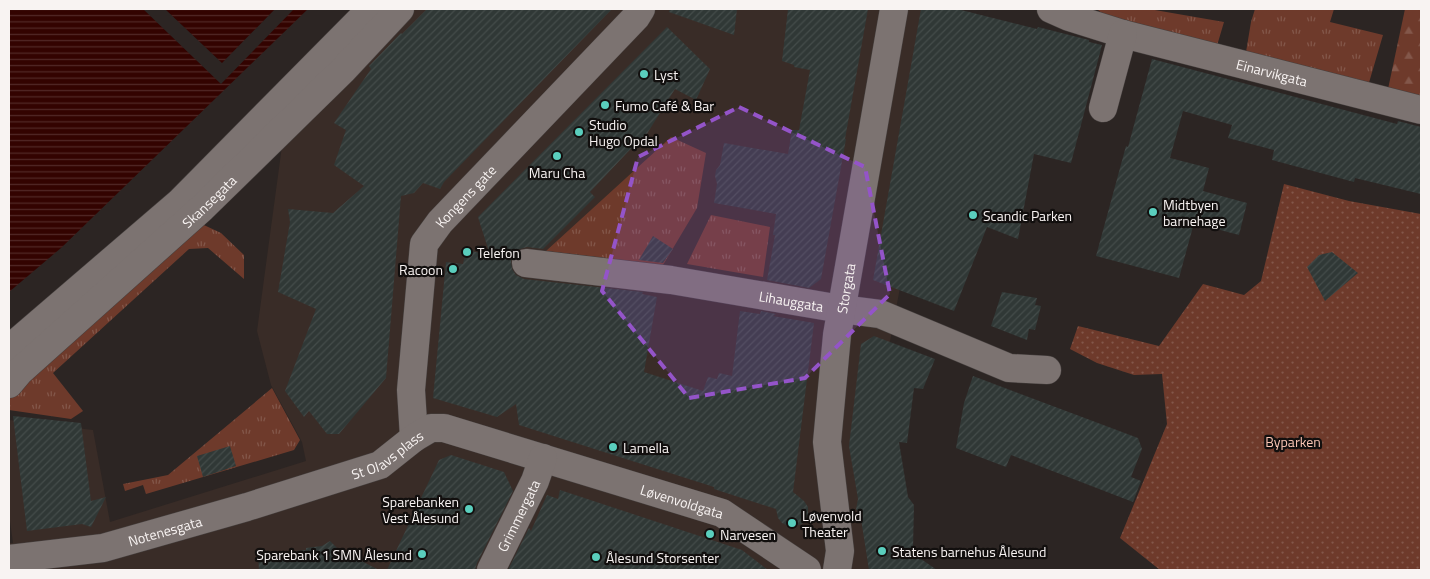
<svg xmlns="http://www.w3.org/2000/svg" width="1430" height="579" font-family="'Titillium Web',sans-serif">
  <defs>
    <pattern id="grass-tufts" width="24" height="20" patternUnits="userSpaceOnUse" patternTransform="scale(1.25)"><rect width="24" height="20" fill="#6e3a2b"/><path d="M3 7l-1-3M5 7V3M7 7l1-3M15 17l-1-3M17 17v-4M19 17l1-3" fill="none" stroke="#83574a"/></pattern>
    <pattern id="forest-firs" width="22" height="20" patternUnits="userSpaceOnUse" patternTransform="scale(1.25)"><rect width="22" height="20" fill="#6e3a2b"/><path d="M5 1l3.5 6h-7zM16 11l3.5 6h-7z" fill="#83574a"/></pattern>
    <pattern id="park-dots" width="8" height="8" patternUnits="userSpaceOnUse" patternTransform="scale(1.25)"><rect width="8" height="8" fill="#6e3a2b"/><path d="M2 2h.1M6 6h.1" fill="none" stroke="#83574a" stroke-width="1.8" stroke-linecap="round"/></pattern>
    <pattern id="water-rules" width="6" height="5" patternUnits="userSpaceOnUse" patternTransform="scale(1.25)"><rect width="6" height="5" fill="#330300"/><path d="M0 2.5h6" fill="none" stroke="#512826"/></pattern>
    <pattern id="building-hatch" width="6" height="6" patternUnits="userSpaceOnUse" patternTransform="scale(1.25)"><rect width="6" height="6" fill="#303836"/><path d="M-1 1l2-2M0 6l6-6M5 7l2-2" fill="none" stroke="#444c4a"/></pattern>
  </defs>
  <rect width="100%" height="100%" fill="#2c2523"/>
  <path fill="#392c27" d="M380,9H952L888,352L866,455L895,570H9V543H13L9,514V420L93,430L110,522L306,461L302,442L271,385L257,331L287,109Z"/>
  <path fill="url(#grass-tufts)" d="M1097,9H1149L1224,22L1216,49L1109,20Z
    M1255,9H1334L1330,22L1383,35L1368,86L1246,52L1251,22Z
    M671,137L706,153L697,208L663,265L546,251Z
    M176,212L221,233L244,255V279L208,248L189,249L53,373L83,411L71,419L9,410V355Z
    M711,215L770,227L763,277L687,264Z
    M272,388L300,440L294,450L146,494L143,485L125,491L123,484L168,475Z"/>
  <path fill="url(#forest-firs)" d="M1405,9H1421V98L1388,89Z"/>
  <path fill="url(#park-dots)" d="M1284,184L1349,201L1421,214V570H1160L1120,538L1167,424L1162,374L1134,375L1097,363L1070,349L1078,326L1159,346L1203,284L1244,295L1261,281Z"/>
  <path fill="url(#water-rules)" d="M9,9H308L61,248L9,292Z"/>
  <path fill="#2c2523" d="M143,9H165L222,63L275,9H294L221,84Z"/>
  <path fill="url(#building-hatch)" d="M427,9H612L444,182L440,189L423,183L414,193L401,196L386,378L339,434H327L309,411L304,417L285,391L316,309L278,292L290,222L288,209L333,213L364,186L334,165L346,130L334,123L371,69L369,66L401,33L402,34Z
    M670,9H737L734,35L669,12Z
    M788,9H868L845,139H846L821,279L809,288L767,280L775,235H773L776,214L714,203L717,184L715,176L716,170L720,165L724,143L788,154L792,130H799L810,70L794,67V65L782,61Z
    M921,9H957L1037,29L1038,27L1089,40V42L1102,45L1071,163L1034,154L1018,239L987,227L954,311L873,280Z
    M667,27L710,69L696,100L675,89L643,140L641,138L590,192L595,197L543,249L527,247L520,249L514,253L511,261L512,269L516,275L524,279L643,292L642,294L657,297L644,372L703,391L708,377L717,379L719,373L732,376L740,311L760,314L761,311L776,314L773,316L814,323L793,492L804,501L808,507V514L806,519L802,524L795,526H788L782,523L778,518L776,509L714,489V487L519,425L516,404L497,417L433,398L446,262L463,264L466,250L490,255L478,217Z
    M1152,59L1397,124L1398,121L1421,127V194L1355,178L1354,182L1272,160L1274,150L1228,138L1232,125L1183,111L1170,158L1209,168L1203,191L1247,203L1239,235L1194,223L1179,278L1096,256L1126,146L1128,147Z
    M653,236L673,249L663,263L639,260Z
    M1332,252L1358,273L1325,301L1307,267L1319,255Z
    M1002,292L1037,298L1035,305L1041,306L1035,330L1029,329L1027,340L991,326Z
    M874,336L935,359L923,389L914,388L907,443L899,442L908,497L914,505L913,549L908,550L937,570H869L861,519L856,509L858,499L849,446L861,344Z
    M973,376L1138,438L1142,449L1131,477L1141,481L1133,502L1011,455L1006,467L956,448L964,403Z
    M13,416L81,423L91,501L106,497L91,527L82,524L27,531Z
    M230,446L236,466L203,477L197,456Z
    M451,455L504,472L513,491L477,563L475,570H387L439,460Z
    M560,490L742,550L768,570H508L529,528L531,531L547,495L558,499Z
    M330,541L338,549L379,570H259L258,555L306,550V548L322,546Z"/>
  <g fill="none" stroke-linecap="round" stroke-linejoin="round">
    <defs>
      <g id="minor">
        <path id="s1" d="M1051,9L1069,17L1123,34L1421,110"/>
        <path d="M1103,108L1123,34"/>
        <path id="s2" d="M526,263L671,280L841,309L880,314L1009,368L1047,370"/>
        <path d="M9,349L180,202L371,9"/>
        <path id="s3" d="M9,384L20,371L202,208L343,70L400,9"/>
        <path id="s4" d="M414,438L411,390L424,244L440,222L636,17L641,9"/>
        <path id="s5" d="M9,559L103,548L247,507L380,465L414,438L431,428H444L722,513L807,570"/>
        <path id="s6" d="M491,570L535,481L543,458"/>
        <path id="s7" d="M837,570L840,551L827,442L837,335L894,9"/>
      </g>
    </defs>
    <use href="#minor" stroke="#46403f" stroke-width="29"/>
    <use href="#minor" stroke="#7c7371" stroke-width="28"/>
  </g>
  <path fill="#9454c9" fill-opacity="0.2" stroke="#9454c9" stroke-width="4" stroke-dasharray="10 6" stroke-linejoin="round" d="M739,107L865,167L890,294L805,378L689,398L602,291L638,157Z"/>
  <g fill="#5acebd" stroke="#120f0e" stroke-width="2">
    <circle cx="644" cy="74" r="5"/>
    <circle cx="605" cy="105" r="5"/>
    <circle cx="579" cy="132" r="5"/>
    <circle cx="557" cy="156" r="5"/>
    <circle cx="1153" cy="212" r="5"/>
    <circle cx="973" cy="215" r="5"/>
    <circle cx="467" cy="252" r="5"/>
    <circle cx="453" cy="269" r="5"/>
    <circle cx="613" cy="447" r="5"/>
    <circle cx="469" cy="509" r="5"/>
    <circle cx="792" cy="523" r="5"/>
    <circle cx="710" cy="534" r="5"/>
    <circle cx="882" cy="551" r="5"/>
    <circle cx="422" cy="554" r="5"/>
    <circle cx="596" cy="557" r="5"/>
  </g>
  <g text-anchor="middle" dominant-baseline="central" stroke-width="4.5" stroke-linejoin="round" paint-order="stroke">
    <g font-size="14" fill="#f8f3f2" stroke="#120f0e">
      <text stroke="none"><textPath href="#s1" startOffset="230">Einarvikgata</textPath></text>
      <text stroke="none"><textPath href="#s4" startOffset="258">Kongens gate</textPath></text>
      <text stroke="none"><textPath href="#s3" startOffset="271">Skansegata</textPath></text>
      <text stroke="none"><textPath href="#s7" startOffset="284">Storgata</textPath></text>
      <text stroke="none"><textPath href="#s2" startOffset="268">Lihauggata</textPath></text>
      <text stroke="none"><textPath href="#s5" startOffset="395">St Olavs plass</textPath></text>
      <text stroke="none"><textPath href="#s5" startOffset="709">Løvenvoldgata</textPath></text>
      <text stroke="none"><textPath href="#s6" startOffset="61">Grimmergata</textPath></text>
      <text stroke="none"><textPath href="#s5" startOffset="159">Notenesgata</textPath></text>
    </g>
    <g font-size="14" fill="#f8f3f2" stroke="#120f0e" text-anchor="start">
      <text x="654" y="74">Lyst</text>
      <text x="615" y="105">Fumo Café &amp; Bar</text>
      <text x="589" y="124">Studio<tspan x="589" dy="16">Hugo Opdal</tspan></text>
      <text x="557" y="172" text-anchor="middle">Maru Cha</text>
      <text x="1163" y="204">Midtbyen<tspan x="1163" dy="16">barnehage</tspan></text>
      <text x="983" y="215">Scandic Parken</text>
      <text x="477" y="252">Telefon</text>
      <text x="443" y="269" text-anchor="end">Racoon</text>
      <text x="623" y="447">Lamella</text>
      <text x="459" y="501" text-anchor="end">Sparebanken<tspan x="459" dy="16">Vest Ålesund</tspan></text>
      <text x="802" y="515">Løvenvold<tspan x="802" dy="16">Theater</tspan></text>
      <text x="720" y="534">Narvesen</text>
      <text x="892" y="551">Statens barnehus Ålesund</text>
      <text x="412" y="554" text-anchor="end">Sparebank 1 SMN Ålesund</text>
      <text x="606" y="557">Ålesund Storsenter</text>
    </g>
    <g font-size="14" fill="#f9c4b3" stroke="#120f0e">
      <text x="1293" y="441">Byparken</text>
    </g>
  </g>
  <rect width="1430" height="579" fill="none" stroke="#f8f3f2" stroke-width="20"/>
</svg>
